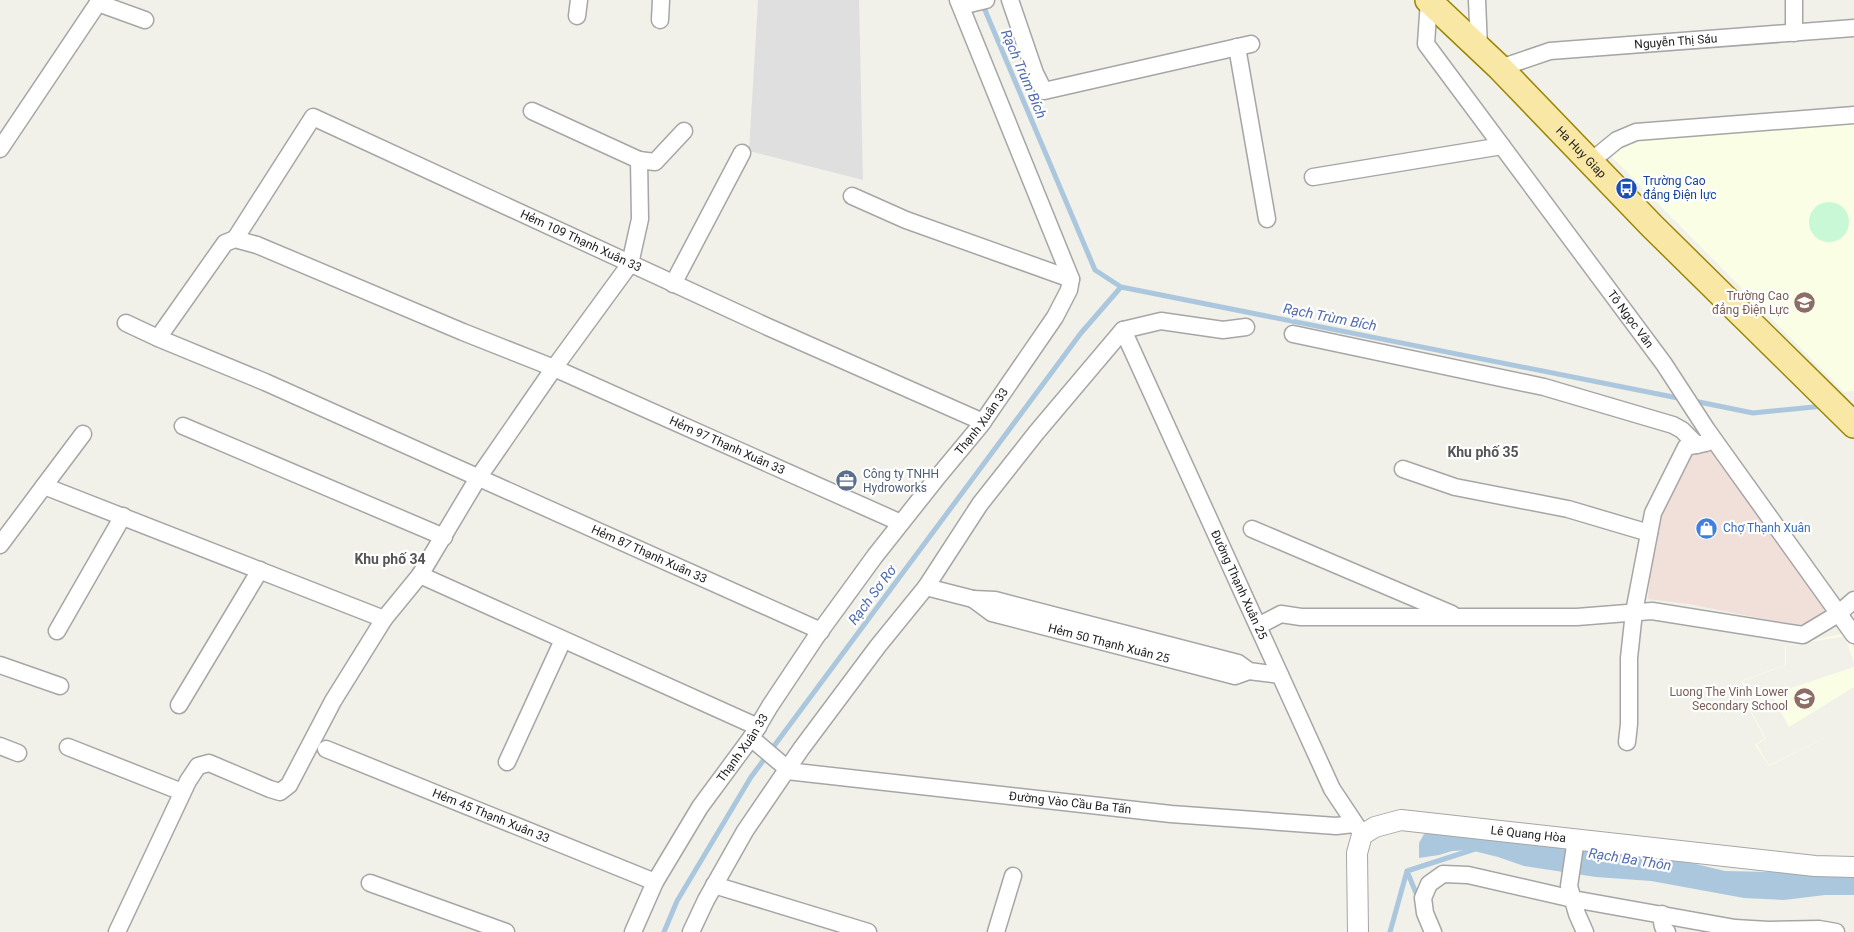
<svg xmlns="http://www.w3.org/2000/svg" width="1854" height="932" font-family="Roboto,sans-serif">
  <rect width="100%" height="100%" fill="#f1f0e9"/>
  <path fill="#e0dfdf" d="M758,0H859L863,180L749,151Z"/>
  <path fill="#f1dfd9" d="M1710,448L1831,613L1799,626L1689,604L1648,599L1654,527L1681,452Z"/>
  <path fill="#f9fee5" d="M1854,119V391L1844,392L1612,157L1626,138Z
    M1847,633L1854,649V663L1845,636L1786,646V665L1743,681L1752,701L1854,667V687L1789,727L1772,696L1749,707L1766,738L1757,745L1769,765L1854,724L1769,766L1755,745L1765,738L1747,706L1751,701L1741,681L1785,665V646Z"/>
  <path fill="#c9f8d7" d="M1809 222a20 20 0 1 1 40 0a20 20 0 1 1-40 0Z"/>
  <path fill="#abc7dd" d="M1440,830L1654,854L1725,871L1854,874V895H1825L1784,900L1744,898L1651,881L1596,877L1524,866L1498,857L1470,850L1452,851L1439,855L1419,858V843L1424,834Z"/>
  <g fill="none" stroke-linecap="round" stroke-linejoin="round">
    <path stroke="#abc7dd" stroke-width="5" d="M982,3L1095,270L1121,287L1683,399
      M1694,401L1753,413L1824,406
      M1407,871L1475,849
      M1407,871L1418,898
      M664,932L677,901L751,777L1081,333L1121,287
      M1390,932L1407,871"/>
    <defs>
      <g id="minor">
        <path d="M1010,0L1035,73L1044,91L1251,44"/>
        <path d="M1477,0L1479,48"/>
        <path id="s1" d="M1429,1L1426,44L1664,364L1707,430L1854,635"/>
        <path d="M98,3L145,20"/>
        <path d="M961,6L986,0"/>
        <path d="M577,16L579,0"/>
        <path d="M660,20L661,0"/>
        <path d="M1794,33V0"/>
        <path d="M1237,47L1267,219"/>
        <path id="s2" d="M1500,68L1550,51L1854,28"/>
        <path d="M0,149L100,0"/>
        <path d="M639,160L655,162L684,131"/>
        <path d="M1590,162L1617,140L1636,132L1854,115"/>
        <path d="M1313,177L1502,146"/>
        <path d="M852,196L906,220L1071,279"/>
        <path id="s3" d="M235,239L313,117L768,327L983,422"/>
        <path d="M673,284L742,153"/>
        <path id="s4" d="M126,323L158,338L265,382L821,631"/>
        <path id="s5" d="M1123,330L1332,789L1360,831"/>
        <path d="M1293,334L1544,387L1673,425L1682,430L1697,445"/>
        <path id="s6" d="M158,338L225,243L235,239L257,245L463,332L554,368L901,523"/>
        <path d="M183,426L444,537"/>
        <path d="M1403,469L1455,487L1568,509L1649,533"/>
        <path d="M44,486L83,434"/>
        <path d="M1252,529L1452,614"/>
        <path d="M0,545L44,486L384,619"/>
        <path d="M420,575L478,478L554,368L630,264L640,219L639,160L532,111"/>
        <path d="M926,587L973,599"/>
        <path d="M1258,626L1281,614L1301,617H1577L1652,611L1803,635L1838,614L1854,600"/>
        <path d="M57,631L123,516"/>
        <path d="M0,665L60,686"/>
        <path id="s7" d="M1249,671L1238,663L995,600L973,599L992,613L1235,676L1249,671L1280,675"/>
        <path d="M179,705L260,570"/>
        <path id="s8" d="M751,738L784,766L787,771L1171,814L1336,826L1354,824"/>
        <path d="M1627,742L1629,724V658L1634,612L1653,513L1686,447L1706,443"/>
        <path d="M0,746L18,753"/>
        <path d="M68,747L182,792"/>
        <path id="s9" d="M326,749L655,882"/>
        <path d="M507,762L563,640"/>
        <path d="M1576,839L1569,886L1577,914L1585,932"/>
        <path d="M370,883L506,932"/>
        <path d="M714,885L868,932"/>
        <path d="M1662,914C1662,921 1661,927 1667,932"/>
        <path d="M117,932L188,781L198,766L209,763L270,789L280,792L289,785L333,701L384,619L420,575L758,727"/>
        <path id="s10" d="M633,932L655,882L700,807L751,738L770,706L816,637L875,556L936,479L980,426L1055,317L1069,290L1071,279L958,0"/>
        <path d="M691,932L706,900L745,831L801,749L878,646L926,587L980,504L1036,433L1123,330L1161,321L1223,330L1246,327"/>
        <path d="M996,932L1013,876"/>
        <path d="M1433,932L1425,913L1423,898L1429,884L1443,874L1468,875L1573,899L1735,928L1768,930L1819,929L1836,932"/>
      </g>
      <g id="tertiary">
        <path id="s11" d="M1358,932L1357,853L1362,835L1375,827L1401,820L1815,866L1854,867"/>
      </g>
      <g id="primary">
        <path id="s12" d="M1428,0L1500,68L1652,226L1854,425"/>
      </g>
    </defs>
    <use href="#minor" stroke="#a6a6a6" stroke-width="19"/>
    <use href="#tertiary" stroke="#a6a6a6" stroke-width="22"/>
    <use href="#primary" stroke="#9a8805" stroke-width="28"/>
    <use href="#minor" stroke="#fff" stroke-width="16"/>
    <use href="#tertiary" stroke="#fff" stroke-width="20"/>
    <use href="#primary" stroke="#f9e7a6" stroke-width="25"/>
  </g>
  <defs>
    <symbol id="bus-disc" viewBox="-11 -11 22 22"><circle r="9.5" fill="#1a4fb4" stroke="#fff"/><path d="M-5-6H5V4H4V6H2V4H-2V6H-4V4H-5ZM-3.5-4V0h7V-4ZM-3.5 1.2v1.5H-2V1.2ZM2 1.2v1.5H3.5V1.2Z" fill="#fff"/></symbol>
    <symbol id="university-disc" viewBox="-11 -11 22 22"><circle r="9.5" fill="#8d6e63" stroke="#fff"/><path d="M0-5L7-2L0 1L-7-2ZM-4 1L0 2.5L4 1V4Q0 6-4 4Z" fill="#fff"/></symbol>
    <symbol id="office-disc" viewBox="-11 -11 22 22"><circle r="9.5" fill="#5c6f8a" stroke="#fff"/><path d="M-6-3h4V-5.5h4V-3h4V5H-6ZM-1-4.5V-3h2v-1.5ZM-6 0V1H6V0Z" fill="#fff"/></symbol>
    <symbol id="shop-disc" viewBox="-11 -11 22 22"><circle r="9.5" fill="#3f7fe0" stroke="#fff"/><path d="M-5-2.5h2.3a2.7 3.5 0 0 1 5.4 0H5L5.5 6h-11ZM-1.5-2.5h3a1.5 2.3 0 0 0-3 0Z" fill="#fff"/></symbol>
    <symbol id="school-disc" viewBox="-11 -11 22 22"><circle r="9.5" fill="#8d6e63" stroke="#fff"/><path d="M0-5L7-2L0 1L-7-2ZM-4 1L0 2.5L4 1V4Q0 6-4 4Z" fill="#fff"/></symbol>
  </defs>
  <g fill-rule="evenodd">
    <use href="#bus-disc" x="1614" y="176" width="25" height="25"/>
    <use href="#university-disc" x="1792" y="290" width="25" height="25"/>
    <use href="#office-disc" x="834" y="468" width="25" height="25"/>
    <use href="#shop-disc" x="1694" y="516" width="25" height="25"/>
    <use href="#school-disc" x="1792" y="686" width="25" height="25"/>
  </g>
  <g text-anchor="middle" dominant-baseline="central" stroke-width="4.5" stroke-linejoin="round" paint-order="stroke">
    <g font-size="12" fill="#222" stroke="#fff">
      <text stroke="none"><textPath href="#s2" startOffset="179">Nguyễn Thị Sáu</textPath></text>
      <text stroke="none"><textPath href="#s12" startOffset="216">Ha Huy Giap</textPath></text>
      <text stroke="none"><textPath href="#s3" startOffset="440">Hẻm 109 Thạnh Xuân 33</textPath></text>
      <text stroke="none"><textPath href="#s1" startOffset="386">Tô Ngọc Vân</textPath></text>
      <text stroke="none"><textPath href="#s10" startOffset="620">Thạnh Xuân 33</textPath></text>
      <text stroke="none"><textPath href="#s6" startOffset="661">Hẻm 97 Thạnh Xuân 33</textPath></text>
      <text stroke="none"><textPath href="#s4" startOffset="572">Hẻm 87 Thạnh Xuân 33</textPath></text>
      <text stroke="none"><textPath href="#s5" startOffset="280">Đường Thạnh Xuân 25</textPath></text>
      <text stroke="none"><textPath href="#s7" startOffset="431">Hẻm 50 Thạnh Xuân 25</textPath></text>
      <text stroke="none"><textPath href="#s10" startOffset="215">Thạnh Xuân 33</textPath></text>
      <text stroke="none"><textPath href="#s8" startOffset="334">Đường Vào Cầu Ba Tấn</textPath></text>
      <text stroke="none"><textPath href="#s9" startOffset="178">Hẻm 45 Thạnh Xuân 33</textPath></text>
      <text stroke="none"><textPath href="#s11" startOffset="268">Lê Quang Hòa</textPath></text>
    </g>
    <g font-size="12" fill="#164399" stroke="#fff" text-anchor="start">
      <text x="1643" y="181">Trường Cao<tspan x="1643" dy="14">đẳng Điện lực</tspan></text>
    </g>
    <g font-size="12" fill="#785e54" stroke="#fff" text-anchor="end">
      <text x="1789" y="296">Trường Cao<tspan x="1789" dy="14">đẳng Điện Lực</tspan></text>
      <text x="1788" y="692">Luong The Vinh Lower<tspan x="1788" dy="14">Secondary School</tspan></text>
    </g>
    <g font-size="12" fill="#4e5e75" stroke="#fff" text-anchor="start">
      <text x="863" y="474">Công ty TNHH<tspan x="863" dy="14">Hydroworks</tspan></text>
    </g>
    <g font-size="12" fill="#366cbe" stroke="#fff" text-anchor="start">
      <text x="1723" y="528">Chợ Thạnh Xuân</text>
    </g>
    <g font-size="14" font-style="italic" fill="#4f6bb0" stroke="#fff">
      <text transform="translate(1024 74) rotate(67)">Rạch Trùm Bích</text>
      <text transform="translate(1330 317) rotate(11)">Rạch Trùm Bích</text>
      <text transform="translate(872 595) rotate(-53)">Rạch Sơ Rơ</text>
      <text transform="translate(1630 859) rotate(9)">Rạch Ba Thôn</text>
    </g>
    <g font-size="14" font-weight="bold" fill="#555" stroke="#fff">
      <text x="1483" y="452">Khu phố 35</text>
      <text x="390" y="559">Khu phố 34</text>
    </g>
  </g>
</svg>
